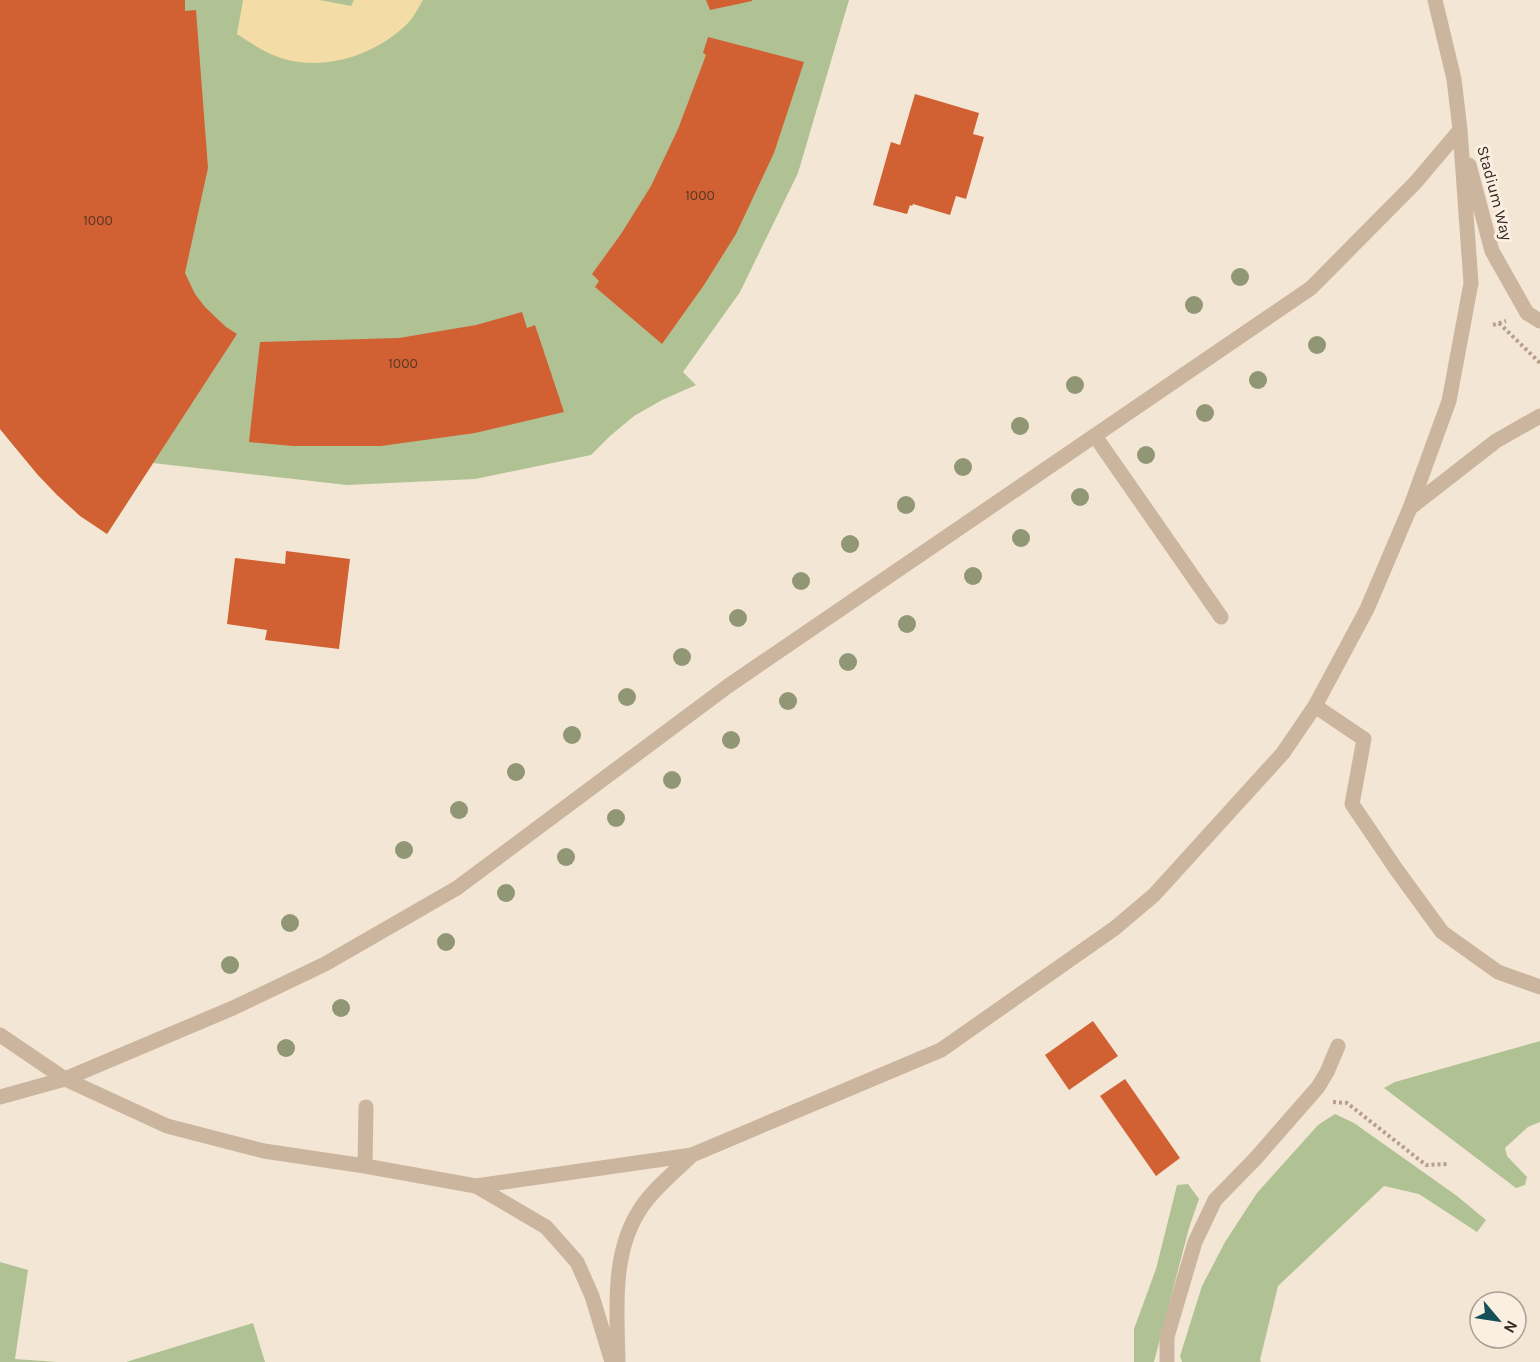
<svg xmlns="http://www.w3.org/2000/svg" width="1540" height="1362" font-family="Karla,sans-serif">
  <rect width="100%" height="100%" fill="#f3e6d4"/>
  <path fill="#b0c293" d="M0,0H849L798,173L740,292L683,372L696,385L662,400L634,416L610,436L591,455L475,479L347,485L153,463L107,534C64,505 32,469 0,429Z
    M1540,1041V1122L1528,1127L1505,1148L1507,1156L1527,1177L1525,1185L1516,1188L1384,1088L1395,1082Z
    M1335,1114L1354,1123L1457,1196L1486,1220L1477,1232L1419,1194L1384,1186L1278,1286L1260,1360L1261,1362H1182L1180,1356L1202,1286L1225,1242L1257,1193L1318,1125Z
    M1188,1184L1199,1199L1189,1228L1154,1362H1134V1329L1156,1269L1177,1185Z
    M0,1262L28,1270L15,1359L57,1362H0Z
    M253,1323L265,1362H126Z"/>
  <path fill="#f3dca6" d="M243,0H320L351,6L354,0H423C418,8 414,17 408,23C376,55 325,72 281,58C264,53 251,43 237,34Z"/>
  <path fill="#d16133" d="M0,0H185V11L196,10L208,168L185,273L195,294L205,307L226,327L237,334L107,534L80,516L57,495L37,474L0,429Z
    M706,0H752V1L710,10Z
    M708,37L804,62L774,153L736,234L704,285L662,344L595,287L599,281L592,274L621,234L651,186L678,129L706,55L703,53Z
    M915,94L979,113L973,134L984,137L966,199L956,196L950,215L913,204L912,206L910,205L907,214L873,205L891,142L900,145Z
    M522,312L527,328L535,325L564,412L475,433L381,446H293L249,442L260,342L399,338L476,325Z
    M286,551L350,559L339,649L265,640L267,630L227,624L235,558L285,564Z
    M1093,1021L1118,1056L1069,1090L1045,1055Z
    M1125,1079L1180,1158L1156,1176L1100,1096Z"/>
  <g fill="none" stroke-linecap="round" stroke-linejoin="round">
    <path stroke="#b79f89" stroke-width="4" stroke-dasharray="3 3" stroke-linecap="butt" d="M1499,323L1540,363
      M1493,325L1506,321
      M1333,1102L1347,1103L1426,1165L1448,1164"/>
    <path stroke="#cbb59f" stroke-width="15" d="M1469,165L1492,251L1527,313L1540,321
      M1095,436L1221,617
      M1410,508L1496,441L1540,416
      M1315,706L1364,739L1352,804L1396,869L1442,932L1498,972L1540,987
      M0,1035L65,1079L233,1008L325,964L457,888L728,686L1311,288L1415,183L1460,130L1454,79L1435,0
      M0,1097L65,1079L167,1126L264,1151L365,1166L476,1186L692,1155L941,1050L1115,928L1154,895L1283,753L1315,706L1367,609L1410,508L1449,401L1471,283L1460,130
      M365,1166L366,1107
      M476,1186L546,1227L577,1262L592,1296L612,1362
      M618,1361C617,1311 611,1252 641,1208C654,1188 675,1172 692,1155
      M1167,1362V1337L1195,1242L1215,1200L1256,1158L1318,1087L1327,1072L1338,1046"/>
  </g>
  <g fill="#919674">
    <circle cx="1240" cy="277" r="9"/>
    <circle cx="1194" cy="305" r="9"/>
    <circle cx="1317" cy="345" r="9"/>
    <circle cx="1258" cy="380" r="9"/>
    <circle cx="1075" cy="385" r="9"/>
    <circle cx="1205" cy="413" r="9"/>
    <circle cx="1020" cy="426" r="9"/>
    <circle cx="1146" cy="455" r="9"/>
    <circle cx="963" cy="467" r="9"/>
    <circle cx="1080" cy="497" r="9"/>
    <circle cx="906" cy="505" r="9"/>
    <circle cx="1021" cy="538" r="9"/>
    <circle cx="850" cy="544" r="9"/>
    <circle cx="973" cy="576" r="9"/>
    <circle cx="801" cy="581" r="9"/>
    <circle cx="738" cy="618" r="9"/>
    <circle cx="907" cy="624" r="9"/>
    <circle cx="682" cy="657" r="9"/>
    <circle cx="848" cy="662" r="9"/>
    <circle cx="627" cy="697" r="9"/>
    <circle cx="788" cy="701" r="9"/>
    <circle cx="572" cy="735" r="9"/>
    <circle cx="731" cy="740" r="9"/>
    <circle cx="516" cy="772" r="9"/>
    <circle cx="672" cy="780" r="9"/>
    <circle cx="459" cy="810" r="9"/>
    <circle cx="616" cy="818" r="9"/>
    <circle cx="404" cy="850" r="9"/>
    <circle cx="566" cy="857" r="9"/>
    <circle cx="506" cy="893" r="9"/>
    <circle cx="290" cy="923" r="9"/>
    <circle cx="446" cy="942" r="9"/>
    <circle cx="230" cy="965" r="9"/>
    <circle cx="341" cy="1008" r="9"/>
    <circle cx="286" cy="1048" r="9"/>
  </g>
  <g text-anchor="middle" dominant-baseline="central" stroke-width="6" stroke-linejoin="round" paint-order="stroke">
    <g font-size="14" fill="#5b3727">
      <text x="700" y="195">1000</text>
      <text x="98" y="220">1000</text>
      <text x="403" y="363">1000</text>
    </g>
    <g font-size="16" fill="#342923" stroke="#faefe0">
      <text transform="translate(1495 193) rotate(75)">Stadium Way</text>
    </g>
  </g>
  <g transform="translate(1498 1320) rotate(119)"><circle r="28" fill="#faefe0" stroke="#aba094" stroke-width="1.5"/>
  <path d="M0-4.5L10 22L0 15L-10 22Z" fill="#165058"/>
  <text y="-9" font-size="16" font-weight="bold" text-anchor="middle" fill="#342923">N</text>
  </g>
</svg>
